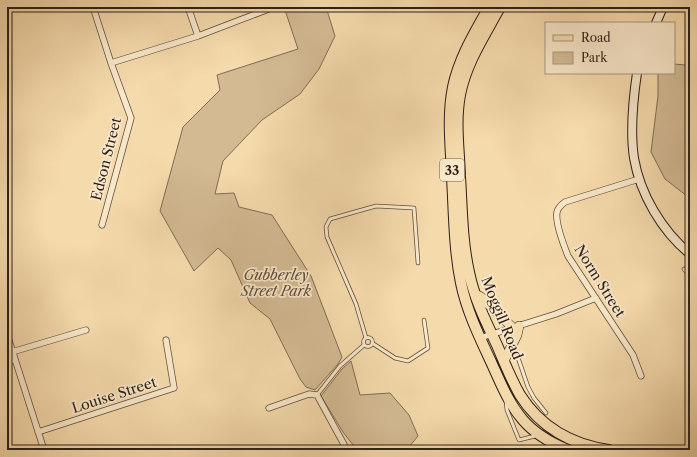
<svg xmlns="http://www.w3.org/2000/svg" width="697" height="457" font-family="'Libre Caslon Text',serif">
  <rect width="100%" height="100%" fill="#f5daac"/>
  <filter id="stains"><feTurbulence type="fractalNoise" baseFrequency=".005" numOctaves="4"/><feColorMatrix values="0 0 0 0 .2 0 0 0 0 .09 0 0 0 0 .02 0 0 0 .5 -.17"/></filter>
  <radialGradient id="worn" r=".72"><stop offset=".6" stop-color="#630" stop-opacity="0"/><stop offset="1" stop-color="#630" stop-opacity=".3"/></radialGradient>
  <path fill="#d3ba93" stroke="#806c56" d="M284,7H326L335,36L319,69L300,94L262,120L223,161L215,194L234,193L239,207L272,215L311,276L342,357L338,364L315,390L306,387L300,379L270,319L250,303L231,260L218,248L194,271L160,211L183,127L220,90L217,75L298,49Z
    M690,62V206L687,196L665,179L651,152L658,96V73H674V64L685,65Z
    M351,361L360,395L390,393L409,415L418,436L409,447L410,450H357L343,432L321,396L342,369Z"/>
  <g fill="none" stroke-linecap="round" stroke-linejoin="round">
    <defs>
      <path id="lane" d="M684,269L690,277
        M363.5 342a4.5 4.5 0 1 1 9 0a4.5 4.5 0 1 1-9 0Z
        M366,338L356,304L327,237L326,227L330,219L376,206L414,208L418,263
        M372,343L395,358L408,361L428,348L424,320
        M514,346L528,387L534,398L546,413
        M317,395L340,366L364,345
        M506,401L507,410L519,440L535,436"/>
      <path id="street" d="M93,7L111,63L131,118L102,225
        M188,7L198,36
        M111,63L198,36L274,7
        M639,179L565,202C561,205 558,208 557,212C555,223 564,246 568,256L633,355L641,376
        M7,334L44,450
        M480,338L556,314L596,298
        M12,352L86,330
        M7,362L15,359
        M269,408L309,394L317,395L347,450
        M38,432L174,388L166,340"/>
      <path id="secondary" d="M656,23L663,7
        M637,73C633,100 630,131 634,158C640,194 662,231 690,254"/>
      <path id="primary" d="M475,294L481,297L513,328
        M504,361L517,335L519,326"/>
      <path id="highway" d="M489,7C475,32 459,58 453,87C447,117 451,147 452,177C454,212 454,249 461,283C467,312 480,338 492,364C501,384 509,404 523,420C535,434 551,443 568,450
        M500,7C485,35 466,63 460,95C455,121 459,149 460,176C462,208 462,241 469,272C474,298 486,322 497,345C504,362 511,379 520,395C540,427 572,445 609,450"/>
    </defs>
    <use href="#lane" stroke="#5e4e3d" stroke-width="4.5"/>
    <use href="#street" stroke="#5e4e3d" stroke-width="7"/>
    <use href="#secondary" stroke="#2c1f18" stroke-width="10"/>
    <use href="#primary" stroke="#2c1f18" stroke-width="10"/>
    <use href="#highway" stroke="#2c1f18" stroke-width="12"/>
    <use href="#lane" stroke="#f8e7c9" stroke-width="3"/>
    <use href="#street" stroke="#f8e7c9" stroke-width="5.5"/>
    <use href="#secondary" stroke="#f8e7c9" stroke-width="8"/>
    <use href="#primary" stroke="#f5daac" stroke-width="9"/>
    <use href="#highway" stroke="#f5daac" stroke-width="10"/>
  </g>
  <g text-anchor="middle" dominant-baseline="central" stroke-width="3.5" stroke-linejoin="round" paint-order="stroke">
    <rect fill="#f8e7c9" stroke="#695b4d" stroke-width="1" x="440" y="159" width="24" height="22" rx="3"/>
    <g font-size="13" font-weight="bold" fill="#2c1f18">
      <text x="452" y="170">33</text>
    </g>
    <g font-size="14" fill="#2c1f18" stroke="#f8e7c9">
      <text transform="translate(106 159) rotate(-76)">Edson Street</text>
      <text transform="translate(600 281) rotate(58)">Norm Street</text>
      <text transform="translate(502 318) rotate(68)">Moggill Road</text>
      <text transform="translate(114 395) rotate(-18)">Louise Street</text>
    </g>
    <g font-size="14" font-style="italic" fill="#5e4e3d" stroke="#f8e7c9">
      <text x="276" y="275">Gubberley<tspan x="276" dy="16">Street Park</tspan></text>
    </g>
  </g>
  <rect width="697" height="457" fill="none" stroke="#f5daac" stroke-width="24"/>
  <rect x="8" y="8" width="681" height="441" fill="none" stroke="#2c1f18" stroke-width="2"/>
  <rect x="12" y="12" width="673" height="433" fill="none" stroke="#2c1f18"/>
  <rect x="545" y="22" width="130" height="52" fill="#f8e7c9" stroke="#a69782"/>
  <rect x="553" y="35" width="20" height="6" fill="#f5daac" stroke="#a69782"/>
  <text x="581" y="42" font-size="12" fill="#2c1f18">Road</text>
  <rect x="553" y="52" width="20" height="12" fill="#d3ba93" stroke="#a69782"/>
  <text x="581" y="62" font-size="12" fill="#2c1f18">Park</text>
  <rect width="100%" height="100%" filter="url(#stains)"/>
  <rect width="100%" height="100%" fill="url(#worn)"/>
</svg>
